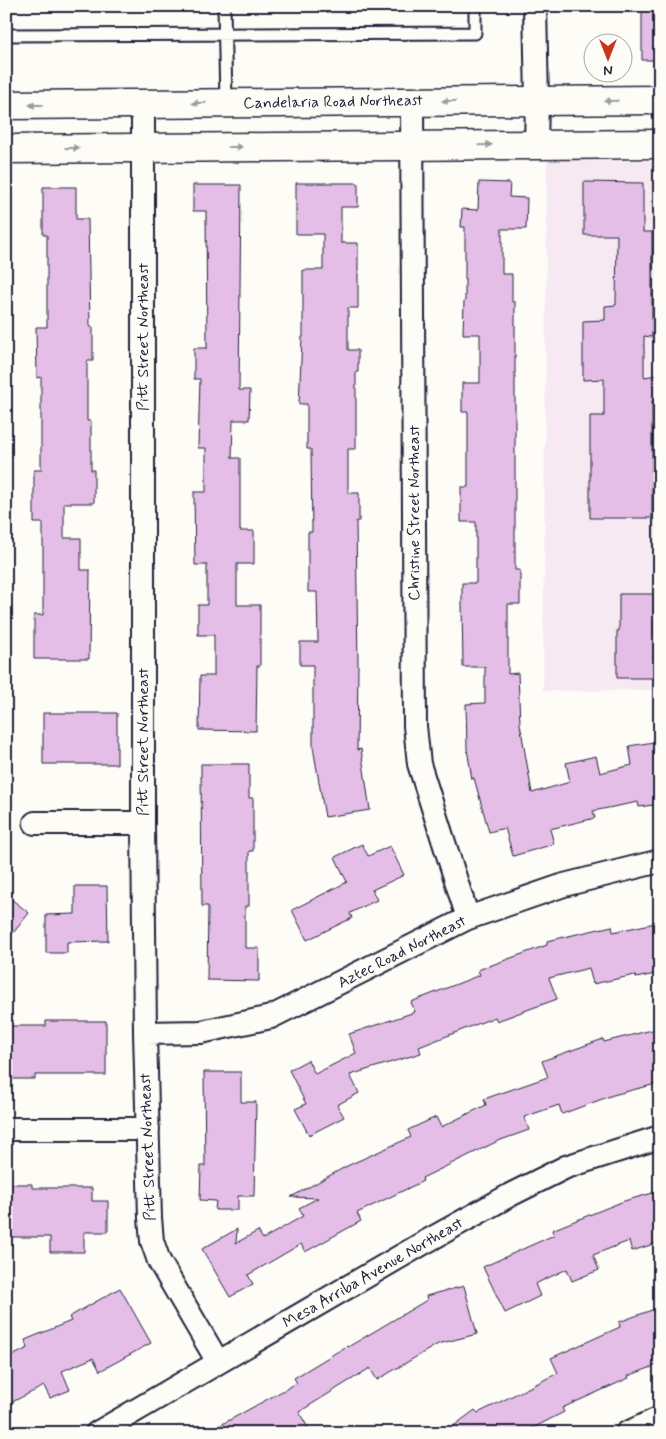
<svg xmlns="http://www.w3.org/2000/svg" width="666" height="1439" font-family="Mynerve,sans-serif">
  <rect width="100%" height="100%" fill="#fdfcf7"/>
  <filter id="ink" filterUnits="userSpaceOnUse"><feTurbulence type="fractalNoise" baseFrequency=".02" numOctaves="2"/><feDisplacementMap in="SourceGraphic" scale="10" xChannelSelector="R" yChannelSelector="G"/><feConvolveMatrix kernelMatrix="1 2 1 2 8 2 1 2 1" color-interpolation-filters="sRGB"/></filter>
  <g filter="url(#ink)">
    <path fill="#f6e9f2" d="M547,159L660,161V690L543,691Z"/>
    <path fill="#e5bee7" stroke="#22223b" d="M642,6H660V60H642Z
      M479,182L510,183L509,197L527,198L526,229H502V274H512V302H515V570H520V604H508V674L518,673L520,724L532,793L570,782L566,763L596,756L600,773L632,765L629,746L660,741V804L639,807L638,802L593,811L595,818L550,829L554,844L513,856L505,828L489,832L474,778L472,779L467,749L466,704L485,703V667H463L462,604V583H476V522H461V487H468V412H462V383H480V334H463L464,301H465V227H461L462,209L478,210Z
      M584,182L643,183V232H652V337L644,336V377L658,375V401H652V518H590V416H604V379L583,380V321L605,320V306L616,305L617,235H584Z
      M296,183H358V207H341V243H358V308H348V350H358V372H356V449H348V493H359V521H356L358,665L357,750L361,749L370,810L325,817L313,747V665H300V642H318L317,592H308V532H312L311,449H307V404H299L302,337H303V270H323V234H296Z
      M193,185H241L239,390H250L249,420H233L232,458H240V531H254V564H237V605H260V666H257L256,731L199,730L200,676H214V635H198V605H207V565H195L194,492H206V448H198L200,379H194V348H207L206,211H193Z
      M43,187H76V219H88L90,327H93V361H87V421H91V470H94V503H64V538H81V570H90L89,659H34V615H43V523H34V470H41V377L37,378L36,327H47V235H43Z
      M619,594H659L660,678H617V631H619Z
      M43,713H117V764H43Z
      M201,764H249V798H253V851H249V906H245V948H259V981L207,980L208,906H202Z
      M362,844L368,856L390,846L404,875L372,890L377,900L350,913L352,918L307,940L292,910L347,882L335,857Z
      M75,886H107L108,941L67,942V953H46V915L75,914Z
      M6,895L29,913L6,942Z
      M660,922V973L636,978L635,975L593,984L589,968L549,978L557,999L497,1021L495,1017L419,1047L421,1053L350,1075L359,1093L337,1105L344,1117L309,1135L295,1109L306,1104L289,1070L308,1060L315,1074L356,1053L349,1034L415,1012L411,1002L480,975L478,970L547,945V941L612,926L613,932Z
      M46,1021H106V1075H35V1079H6V1026H46Z
      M660,1028V1083L613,1095L562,1114L559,1105L524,1117L529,1130L498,1141L422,1178L423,1181L357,1213L361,1221L305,1252L301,1244L248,1275L253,1284L230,1297L202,1249L237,1229L236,1243L258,1231L263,1239L303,1216L299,1208L318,1198L291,1197L347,1166L411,1137L408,1130L436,1117L441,1127L486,1105L484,1099L548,1077L542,1061L603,1039L604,1042Z
      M204,1072H241V1102H256L254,1196H238V1210H215L216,1201L200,1200L201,1166H205Z
      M6,1184H32V1188H92V1201H108V1232H84V1252H50V1237H6Z
      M660,1191V1242L632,1251L629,1241L593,1255L599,1270L572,1281L567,1269L535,1284L540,1296L505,1313L483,1267L554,1235L552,1230L624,1201Z
      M464,1286L477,1334L438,1344L377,1380L370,1368L299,1412L311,1433H206L297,1383L294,1378L347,1346L348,1347L427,1300L426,1296Z
      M120,1288L151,1343L100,1371L93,1358L62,1371L70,1390L50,1398L44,1386L6,1405V1359L28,1348L25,1340L71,1321L69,1317Z
      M660,1307V1364L628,1376L629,1378L562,1408L564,1412L523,1433H444L475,1410L478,1413L558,1373L551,1358L620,1327L619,1322Z"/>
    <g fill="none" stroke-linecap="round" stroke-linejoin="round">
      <defs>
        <path id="lane" d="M224,6L226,103
          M6,35L475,33V6"/>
        <path id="street" d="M535,6L537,101L536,145
          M412,101L415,726L419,764L468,918
          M143,104V823L145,1033L150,1218L152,1241L159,1261L218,1362
          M35,823H143
          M145,1033L201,1032L271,1017L468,918L564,885L660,861
          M6,1129H148
          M97,1433L420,1245L510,1195L566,1167L660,1137
          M627,1433L660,1418"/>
        <path id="secondary" d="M6,105L660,100
          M6,149L660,144"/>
      </defs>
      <use href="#lane" stroke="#22223b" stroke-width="15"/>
      <use href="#street" stroke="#22223b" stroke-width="26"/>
      <use href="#secondary" stroke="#22223b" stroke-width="31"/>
      <use href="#lane" stroke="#fdfcf7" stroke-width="11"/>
      <use href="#street" stroke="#fdfcf7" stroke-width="22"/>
      <use href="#secondary" stroke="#fdfcf7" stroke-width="28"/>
    </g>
    <defs><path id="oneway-solid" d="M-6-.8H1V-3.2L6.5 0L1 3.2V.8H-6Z" transform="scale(1.25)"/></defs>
    <g fill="#9a9aa2">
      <use href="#oneway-solid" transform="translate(449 101) rotate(-180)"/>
      <use href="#oneway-solid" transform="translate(611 101) rotate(179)"/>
      <use href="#oneway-solid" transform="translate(199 103) rotate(179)"/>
      <use href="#oneway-solid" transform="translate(36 105) rotate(180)"/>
      <use href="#oneway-solid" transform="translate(485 145) rotate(-1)"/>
      <use href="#oneway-solid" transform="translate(235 147)"/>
      <use href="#oneway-solid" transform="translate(72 148)"/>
    </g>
  </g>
  <g text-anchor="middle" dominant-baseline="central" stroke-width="4.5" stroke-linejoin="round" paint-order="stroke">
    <g font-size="16" fill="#22223b" stroke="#fdfcf7">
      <text transform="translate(333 102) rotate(-1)">Candelaria Road Northeast</text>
      <text transform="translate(143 337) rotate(-90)">Pitt Street Northeast</text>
      <text transform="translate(414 513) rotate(-90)">Christine Street Northeast</text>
      <text transform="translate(143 742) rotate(-90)">Pitt Street Northeast</text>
      <text transform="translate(402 952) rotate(-27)">Aztec Road Northeast</text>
      <text transform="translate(148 1147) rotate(-92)">Pitt Street Northeast</text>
      <text transform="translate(373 1273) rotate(-30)">Mesa Arriba Avenue Northeast</text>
    </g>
  </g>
  <rect width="666" height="1439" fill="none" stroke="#fdfcf7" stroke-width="25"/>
  <rect x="12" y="12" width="641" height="1414" fill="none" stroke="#22223b" stroke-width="2" filter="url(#ink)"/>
  <g transform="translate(608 58) rotate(180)"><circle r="24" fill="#fdfcf7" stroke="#a5a5ac"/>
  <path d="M0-4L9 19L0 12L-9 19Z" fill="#c8321e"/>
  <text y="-8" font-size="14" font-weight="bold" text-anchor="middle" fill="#22223b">N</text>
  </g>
</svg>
